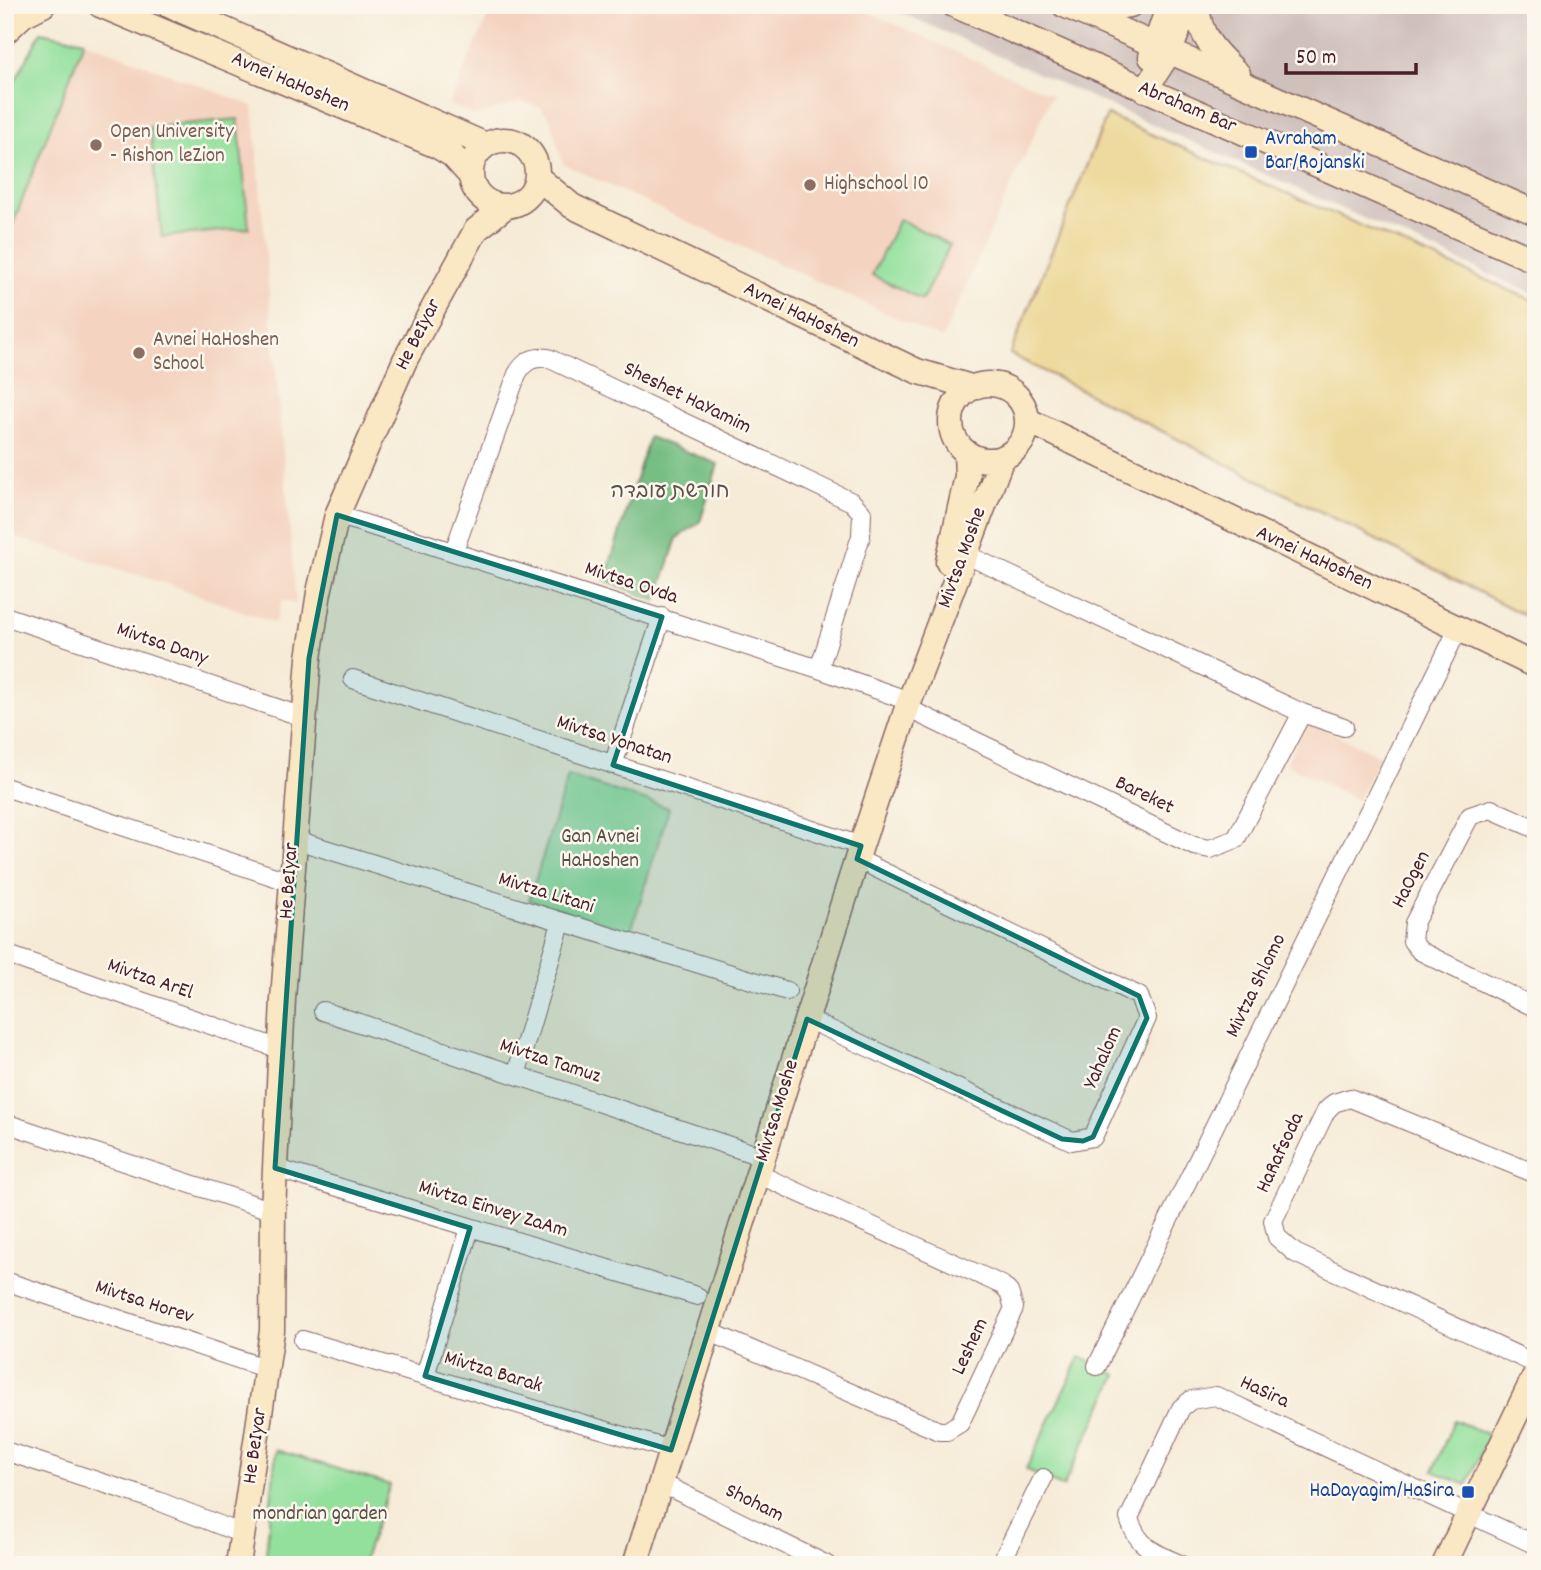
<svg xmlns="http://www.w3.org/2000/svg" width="1541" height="1570" font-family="Dekko,'Playpen Sans Hebrew',sans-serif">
  <rect width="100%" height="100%" fill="#fbf7ec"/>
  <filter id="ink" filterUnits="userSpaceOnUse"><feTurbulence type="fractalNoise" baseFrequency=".0143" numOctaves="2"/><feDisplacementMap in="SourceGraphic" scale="14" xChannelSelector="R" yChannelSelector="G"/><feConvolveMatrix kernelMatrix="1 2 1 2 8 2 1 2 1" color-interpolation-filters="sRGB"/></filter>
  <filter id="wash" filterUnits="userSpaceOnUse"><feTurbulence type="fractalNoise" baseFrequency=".00686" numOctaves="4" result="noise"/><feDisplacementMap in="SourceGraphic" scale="28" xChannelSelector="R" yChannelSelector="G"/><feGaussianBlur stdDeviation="1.57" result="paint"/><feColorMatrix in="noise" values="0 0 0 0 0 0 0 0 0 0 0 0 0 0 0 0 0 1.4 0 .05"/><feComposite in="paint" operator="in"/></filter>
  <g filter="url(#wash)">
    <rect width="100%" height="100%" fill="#f6ebd7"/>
    <path fill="#f4d3c0" d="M483,5H852L1052,95L942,339L563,164L550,118L540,107L520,101L477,116L449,105L491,9Z
      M84,41L253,106L296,604L282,600L275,623L170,585L5,534V244Z
      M1307,720L1380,756L1358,800L1286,764Z"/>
    <path fill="#d0c0bc" d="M884,5H1536V295Z"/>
    <path fill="#93e09d" stroke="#6e8064" stroke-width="2" d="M41,32L84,41L5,244V100Z
      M238,119L249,228L162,237L150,127Z
      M899,219L950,245L922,300L872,275Z
      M568,776L669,808L631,931L529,900Z
      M1080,1357L1117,1375L1063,1487L1026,1469Z
      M1454,1420L1489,1435L1467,1485L1433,1471Z
      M276,1450L390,1485L362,1565H265Z"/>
    <path fill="#76be84" stroke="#606e58" stroke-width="2" d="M649,437L718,464L700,522L677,538L656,601L605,580Z"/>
    <path fill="#eeda9e" stroke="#9c7c64" stroke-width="2" d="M1107,115L1536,302V621L1010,354Z"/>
  </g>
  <g filter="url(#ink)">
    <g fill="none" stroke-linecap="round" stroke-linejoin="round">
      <defs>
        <path id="street" d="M337,515L819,669L909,701
          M454,551L517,374C525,360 533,357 548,358L852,502L862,513L861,536L819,669
          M965,554L1302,713L1344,727
          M5,616L303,717
          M353,679L861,846
          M907,708L1194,846L1210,849L1236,839L1302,713
          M613,765L662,617
          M5,787L290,882
          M1536,829L1491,809L1470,816L1414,923L1412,941L1420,951L1536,1008
          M293,839L787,991
          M5,954L280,1049
          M323,1011L763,1157
          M807,1019L1072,1141L1093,1137L1147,1018L1139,996L857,859
          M516,1075L561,923
          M5,1123L273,1211
          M275,1168L697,1296
          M1536,1174L1350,1098L1334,1103L1326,1111L1273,1221L1277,1237L1295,1253L1536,1364
          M5,1281L268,1369
          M708,1331L939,1431H947L960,1423L1014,1308L1009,1292L1002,1285L758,1174
          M303,1340L671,1450
          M1097,1366L1459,627
          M425,1376L470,1228
          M5,1451L158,1501L245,1535
          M661,1483L827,1565
          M1000,1565L1043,1478
          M1182,1565C1156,1554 1137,1547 1129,1518L1181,1408L1191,1400L1216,1396L1536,1545"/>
        <path id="secondary" d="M100,5L437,146L452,155L471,176
          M169,5L486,145
          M954,5L1536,261
          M1064,5L1536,213
          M1089,5L1111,8L1130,5
          M1197,5C1199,38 1216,53 1238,74
          M5,32L23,15L43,5
          M1151,57L1169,5
          M1145,90L1170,51L1188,5
          M471 173a33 33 0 1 1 66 0a33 33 0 1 1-66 0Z
          M537,177L572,206L917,371L971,387
          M951 422a38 38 0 1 1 76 0a38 38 0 1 1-76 0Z
          M1027,420L1536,666
          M948,562L967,476L966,453
          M238,1565L272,1331L273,1211L283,999L309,658L319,592L337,515L405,360L476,230L506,206
          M635,1565L861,846L907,708L1002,458
          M1444,1565L1536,1373"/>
      </defs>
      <use href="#street" stroke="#866667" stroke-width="20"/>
      <use href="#secondary" stroke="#866667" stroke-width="27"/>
      <use href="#street" stroke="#fff" stroke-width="18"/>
      <use href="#secondary" stroke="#fae7c3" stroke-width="24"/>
    </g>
  </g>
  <path fill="#0f766e" fill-opacity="0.2" stroke="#0f766e" stroke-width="5" stroke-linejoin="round" d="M337,515L662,617L613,765L861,846L857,859L1139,996L1147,1018L1093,1137L1083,1141L1062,1139L807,1019L671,1450L425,1376L470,1228L275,1168L309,658Z"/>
  <g fill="#8d6e63" stroke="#fbf7ec" stroke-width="2.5">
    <circle cx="96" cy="145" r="7"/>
    <circle cx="810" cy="185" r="7"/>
    <circle cx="139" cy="353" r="7"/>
  </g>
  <g fill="#1a4fb4" stroke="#fbf7ec" stroke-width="2.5">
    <rect x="1244" y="145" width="14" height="14" rx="3.5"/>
    <rect x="1461" y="1485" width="14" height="14" rx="3.5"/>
  </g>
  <g text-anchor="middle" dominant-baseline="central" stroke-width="5" stroke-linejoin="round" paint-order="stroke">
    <g font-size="21" fill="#4a1f2b" stroke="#fbf7ec">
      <text transform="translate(290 83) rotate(23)">Avnei HaHoshen</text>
      <text transform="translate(1187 108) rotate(23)">Abraham Bar</text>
      <text transform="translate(801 316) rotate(26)">Avnei HaHoshen</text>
      <text transform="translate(419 335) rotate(-63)">He BeIyar</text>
      <text transform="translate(687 399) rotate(26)">Sheshet HaYamim</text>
      <text transform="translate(963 558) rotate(-70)">Mivtsa Moshe</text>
      <text transform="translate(1314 559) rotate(25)">Avnei HaHoshen</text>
      <text transform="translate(631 584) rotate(18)">Mivtsa Ovda</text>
      <text transform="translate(162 645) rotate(19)">Mivtsa Dany</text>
      <text transform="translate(614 741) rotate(18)">Mivtsa Yonatan</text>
      <text transform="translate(1144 796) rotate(26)">Bareket</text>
      <text transform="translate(1412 880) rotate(-63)">HaOgen</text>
      <text transform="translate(290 881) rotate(-86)">He BeIyar</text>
      <text transform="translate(546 894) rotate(17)">Mivtza Litani</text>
      <text transform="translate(150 980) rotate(19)">Mivtza ArEl</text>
      <text transform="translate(1257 986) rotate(-64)">Mivtza Shlomo</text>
      <text transform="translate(1104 1058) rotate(-66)">Yahalom</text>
      <text transform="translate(550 1062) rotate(18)">Mivtza Tamuz</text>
      <text transform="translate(778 1111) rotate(-73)">Mivtsa Moshe</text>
      <text transform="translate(1281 1153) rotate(-65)">HaRafsoda</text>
      <text transform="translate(493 1210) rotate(17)">Mivtza Einvey ZaAm</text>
      <text transform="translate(144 1303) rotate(18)">Mivtsa Horev</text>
      <text transform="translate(971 1347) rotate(-65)">Leshem</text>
      <text transform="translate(493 1373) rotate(17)">Mivtza Barak</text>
      <text transform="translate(1264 1393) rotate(25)">HaSira</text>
      <text transform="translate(256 1446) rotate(-82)">He BeIyar</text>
      <text transform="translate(754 1504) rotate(26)">Shoham</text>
    </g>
    <g font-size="21" fill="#785e54" stroke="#fbf7ec" text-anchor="start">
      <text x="110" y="133">Open University<tspan x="110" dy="24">- Rishon leZion</tspan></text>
      <text x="824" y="185">Highschool 10</text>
      <text x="153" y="341">Avnei HaHoshen<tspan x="153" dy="24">School</tspan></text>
    </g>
    <g font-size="21" fill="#164399" stroke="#fbf7ec" text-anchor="start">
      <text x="1265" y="140">Avraham<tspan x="1265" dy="24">Bar/Rojanski</tspan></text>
      <text x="1454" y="1492" text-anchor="end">HaDayagim/HaSira</text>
    </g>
    <g font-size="21" fill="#5c4f48" stroke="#fbf7ec">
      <text x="670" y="493">חורשת עובדה</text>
      <text x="600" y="838">Gan Avnei<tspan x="600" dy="24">HaHoshen</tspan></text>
      <text x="320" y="1515">mondrian garden</text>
    </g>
  </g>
  <rect width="1541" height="1570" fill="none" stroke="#fbf7ec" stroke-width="28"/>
  <path d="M1286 63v10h130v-10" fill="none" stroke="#4a1f2b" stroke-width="3.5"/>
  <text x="1296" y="63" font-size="21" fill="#4a1f2b" stroke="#fbf7ec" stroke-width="5" paint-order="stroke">50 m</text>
</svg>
